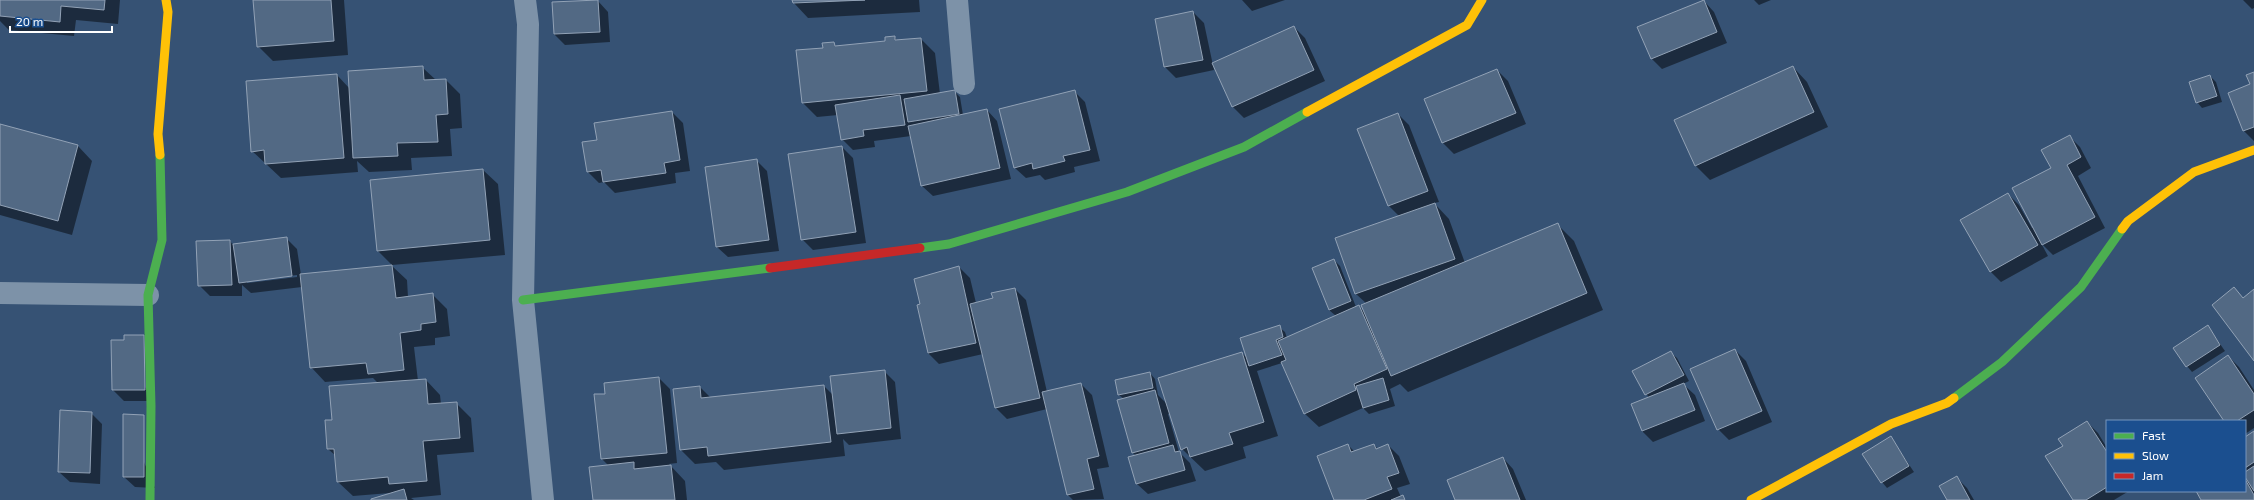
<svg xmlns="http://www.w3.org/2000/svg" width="2254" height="500" font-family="'Exo 2',sans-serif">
  <rect width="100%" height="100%" fill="#365274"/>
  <path fill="#0007" fill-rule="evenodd" d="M0,0H120L118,24L76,20L74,36L9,30L0,21Z
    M254,0H344L348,55L273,61L258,46Z
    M793,0H919L920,12L808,18L794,3Z
    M1242,0H1285L1252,11Z
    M1754,0H1771L1759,5Z
    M2243,0H2254V8L2252,9Z
    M598,1L608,12L610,42L565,45L554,34Z
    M1704,1L1714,12L1727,43L1662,69L1651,58Z
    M1193,12L1204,23L1214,70L1176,78L1165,67Z
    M1294,27L1305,38L1325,81L1244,118L1233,107L1213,64Z
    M894,37L898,41L921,39L935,53L940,94L954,91L960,97L963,115L987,110L997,121L1011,179L933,196L922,186L911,136L874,141L875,147L853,150L842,139L838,115L817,117L803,103L824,49L834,44L837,47L886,42Z
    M1793,67L1807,82L1828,127L1710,180L1696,166L1675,121Z
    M423,68L436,80H446L460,94L462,128L450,129L452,156L411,158L412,170L369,172L357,161L358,172L281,178L252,151L337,75L350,89Z
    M1497,70L1508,81L1526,124L1454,154L1443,143L1425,99Z
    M2254,73V141L2244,131L2229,94L2252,84Z
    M2210,76L2216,82L2222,102L2202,108L2197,102Z
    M1074,91L1085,102L1100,161L1074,167L1075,172L1045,180L1040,175L1026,178L1015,168Z
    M672,112L683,123L690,171L675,173L676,183L615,193L604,182L599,183L588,172L598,141Z
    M1398,114L1409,125L1439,202L1434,203L1449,219L1465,263L1557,224L1574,241L1603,310L1408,392L1400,384L1390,389L1395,406L1369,414L1363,408L1319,427L1304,413L1282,363L1257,371L1278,436L1243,447L1246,458L1205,471L1182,449L1170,413L1168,414L1179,452L1190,463L1196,481L1148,494L1137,484L1136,456L1133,453L1124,399L1119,395L1116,381L1150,373L1155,379L1158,395L1167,404L1242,353L1248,359L1279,327L1285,332L1287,338L1336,316L1329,310L1334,260L1340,266L1356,307L1359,306L1365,313L1367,304L1356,294L1400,217L1389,206Z
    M0,125L78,146L92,161L72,235L0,215Z
    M2069,136L2080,147L2091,168L2078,176L2105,228L2053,255L2041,243L2048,256L2001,282L1990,271L2008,194L2019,205L2032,228H2034L2052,169Z
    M842,147L853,158L866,243L813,250L802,239Z
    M756,160L767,171L779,251L728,257L717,247Z
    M483,170L498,184L505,255L392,265L378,251L371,180Z
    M286,238L297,249L301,275L392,266L407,280L408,297L433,295L447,309L450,336L435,338V345L414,347L418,381L426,380L440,395L441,404L456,403L471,418L474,452L437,455L441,495L411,498L414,500H372L390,493L353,496L338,482L336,456L328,449L333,421L379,384L373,378L325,382L311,367L302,287L251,293L242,285V296H210L199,285L230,241L233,245ZM297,275V277L247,283V281Z
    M959,267L970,278L976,303L994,299L1015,289L1026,300L1047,392L1081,384L1092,395L1109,467L1097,469L1104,499L1073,500L1068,495L1047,409L1007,419L996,408L983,354L939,364L928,353L918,306Z
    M2208,327L2225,351L2192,372L2187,366Z
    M112,341L155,401H124L113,390Z
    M1735,350L1746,361L1772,422L1729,440L1718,429Z
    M1671,353L1677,358L1689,381L1683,384L1695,395L1705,421L1653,442L1642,431L1649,398L1634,372Z
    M2228,356L2239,367L2254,390V428L2245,434V421H2225Z
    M884,371L895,382L901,439L849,445L843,439L845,456L724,470L716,462L695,464L681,450L700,387L711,398L824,386L833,395Z
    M659,378L670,389L677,463L669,464L685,481L687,500H594L609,466L602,459L595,395H606Z
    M91,413L102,424L100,484L70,482L59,472Z
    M124,415L155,488L135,487L124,477Z
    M2087,422L2098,433L2107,448V491H2129L2114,500H2074L2064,446Z
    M2254,432V500H2202L2197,491H2245V438Z
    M1891,438L1914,472L1887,488L1882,482Z
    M1348,445L1355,452L1374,445L1378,449L1388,445L1399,456L1410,484L1397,488L1401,497L1406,500H1335Z
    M1503,458L1513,469L1526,500H1456Z
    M1956,477L1967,488L1974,500H1948Z"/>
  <path fill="#526984" stroke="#92a2b6" d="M0,0H105L104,10L61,6L60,22L0,16Z
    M253,0H331L334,41L257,47Z
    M598,0L600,32L554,34L552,2Z
    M792,0H865L793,3Z
    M1704,0L1717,32L1651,59L1637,27Z
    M1193,11L1203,60L1164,67L1155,19Z
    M1294,26L1314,70L1232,107L1212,63Z
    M895,36V40L921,38L927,91L802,103L796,50L823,48L822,43L834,42L835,46L885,41V37Z
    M423,66L424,80L446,79L448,114L436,115L438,142L397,143L398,156L353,158L348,71Z
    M1793,66L1814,112L1695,166L1674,120Z
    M1497,69L1516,113L1442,143L1424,99Z
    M2254,72V127L2243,131L2228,93L2250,84L2246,75Z
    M337,74L344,158L265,164L264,150L251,152L246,81Z
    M2210,75L2217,96L2196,103L2189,82Z
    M955,90L959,114L908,122L904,99Z
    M1075,90L1090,150L1063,156L1065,161L1033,169L1032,163L1014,168L999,109Z
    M900,95L905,125L863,130L864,136L841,140L835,105Z
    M987,109L1000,168L921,186L908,126Z
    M672,111L680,160L664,163L666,173L603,182L601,170L587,172L582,142L597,140L594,123Z
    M1398,113L1428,191L1388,206L1357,129Z
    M0,124L78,145L58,221L0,205Z
    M2070,135L2081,157L2067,165L2095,217L2042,245L2012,188L2051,168L2041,150Z
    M842,146L856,232L801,240L788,154Z
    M757,159L769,240L716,247L705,167Z
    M483,169L490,240L377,251L370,180Z
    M2008,193L2038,245L1990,272L1960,220Z
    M1435,203L1455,259L1355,294L1335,238Z
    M1558,223L1587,293L1391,376L1361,305Z
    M287,237L292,276L239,283L233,244Z
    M230,240L232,285L198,286L196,241Z
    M1334,259L1351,301L1329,310L1312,268Z
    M392,265L396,298L433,293L436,322L421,324V330L400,333L404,370L368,374L366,363L310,368L300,274Z
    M959,266L976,343L928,353L917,305L920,304L914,279Z
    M2234,287L2243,298L2254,289V361L2212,305Z
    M1015,288L1040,398L995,408L970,304L993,298L991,293Z
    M1359,305L1387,369L1354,384L1356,390L1304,414L1281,362L1286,360L1278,341Z
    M1280,325L1283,337L1276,340L1282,355L1249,366L1240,338Z
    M2208,325L2220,345L2186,367L2173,348Z
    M124,335H144L145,390H112L111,340H124Z
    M1735,349L1762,411L1717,430L1690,369Z
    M1671,351L1684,375L1645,395L1632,371Z
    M1242,352L1264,422L1229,433L1233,444L1190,457L1187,447L1181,450L1158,378Z
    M2228,355L2254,394V410L2237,421H2224L2195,378Z
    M885,370L891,428L837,434L830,376Z
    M1150,372L1153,388L1118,395L1115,380Z
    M659,377L667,453L601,459L594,394H605L604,383Z
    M1383,378L1389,400L1363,408L1356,386Z
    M426,379L428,404L457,402L460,438L423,441L427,481L389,484L388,477L337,482L334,449H327L325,420H332L329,386Z
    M1081,383L1099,456L1087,459L1094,489L1067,495L1042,392Z
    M1684,383L1695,410L1642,431L1631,404Z
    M824,385L831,442L708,456L707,447L680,450L673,389L700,386L701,398Z
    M1155,390L1169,443L1132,453L1117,400Z
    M60,410L92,412L90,473L58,472Z
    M123,414L144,415V477H123Z
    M2087,421L2107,452V487L2086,500H2073L2045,456L2063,446L2058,439Z
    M2254,431V462L2245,468V437Z
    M1891,436L1909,466L1881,483L1862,454Z
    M1348,444L1351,452L1374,444L1376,449L1388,444L1399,473L1387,477L1392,489L1364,500H1334L1317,456Z
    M1173,445L1175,452L1180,451L1185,470L1136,484L1128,457Z
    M1503,457L1520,500H1455L1447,480Z
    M634,462V469L671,465L675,500H593L589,467Z
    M2254,466V491L2245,477V472Z
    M1957,476L1970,500H1947L1939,486Z
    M2245,479L2254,495V500H2201L2196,491H2245Z
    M404,489L407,500H371V499Z
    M1403,495L1405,500H1391Z"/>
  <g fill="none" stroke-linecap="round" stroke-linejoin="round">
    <path stroke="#7d92a8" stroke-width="22" d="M525,0L528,24L523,300L543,500
      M957,0L964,84
      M0,293L148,295"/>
    <path stroke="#4caf50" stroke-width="9" d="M920,248L949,244L1127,192L1244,147L1307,112
      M523,300L770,268
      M1954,398L2002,362L2081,287L2122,229
      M150,500L151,406L148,295L162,240L160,155"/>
    <path stroke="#ffc107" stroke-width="9" d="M1307,112L1467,25L1482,0
      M160,155L158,134L168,12L166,0
      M2122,229L2128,221L2194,172L2254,150
      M1751,500L1891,424L1947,403L1954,398"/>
    <path stroke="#c62828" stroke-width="9" d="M770,268L920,248"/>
  </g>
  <rect x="2106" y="420" width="140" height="72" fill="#1b4f8f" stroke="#7695bc"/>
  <rect x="2114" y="433" width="20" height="6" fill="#4caf50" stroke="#7695bc"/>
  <text x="2142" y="440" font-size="12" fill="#ffffff">Fast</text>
  <rect x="2114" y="453" width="20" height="6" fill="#ffc107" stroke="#7695bc"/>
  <text x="2142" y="460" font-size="12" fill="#ffffff">Slow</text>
  <rect x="2114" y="473" width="20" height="6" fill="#c62828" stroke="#7695bc"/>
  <text x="2142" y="480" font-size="12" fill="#ffffff">Jam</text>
  <path d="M10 26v6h102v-6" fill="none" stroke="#ffffff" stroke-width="2"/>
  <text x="16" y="26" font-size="12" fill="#ffffff" stroke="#1b4f8f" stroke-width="3" paint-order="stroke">20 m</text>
</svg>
